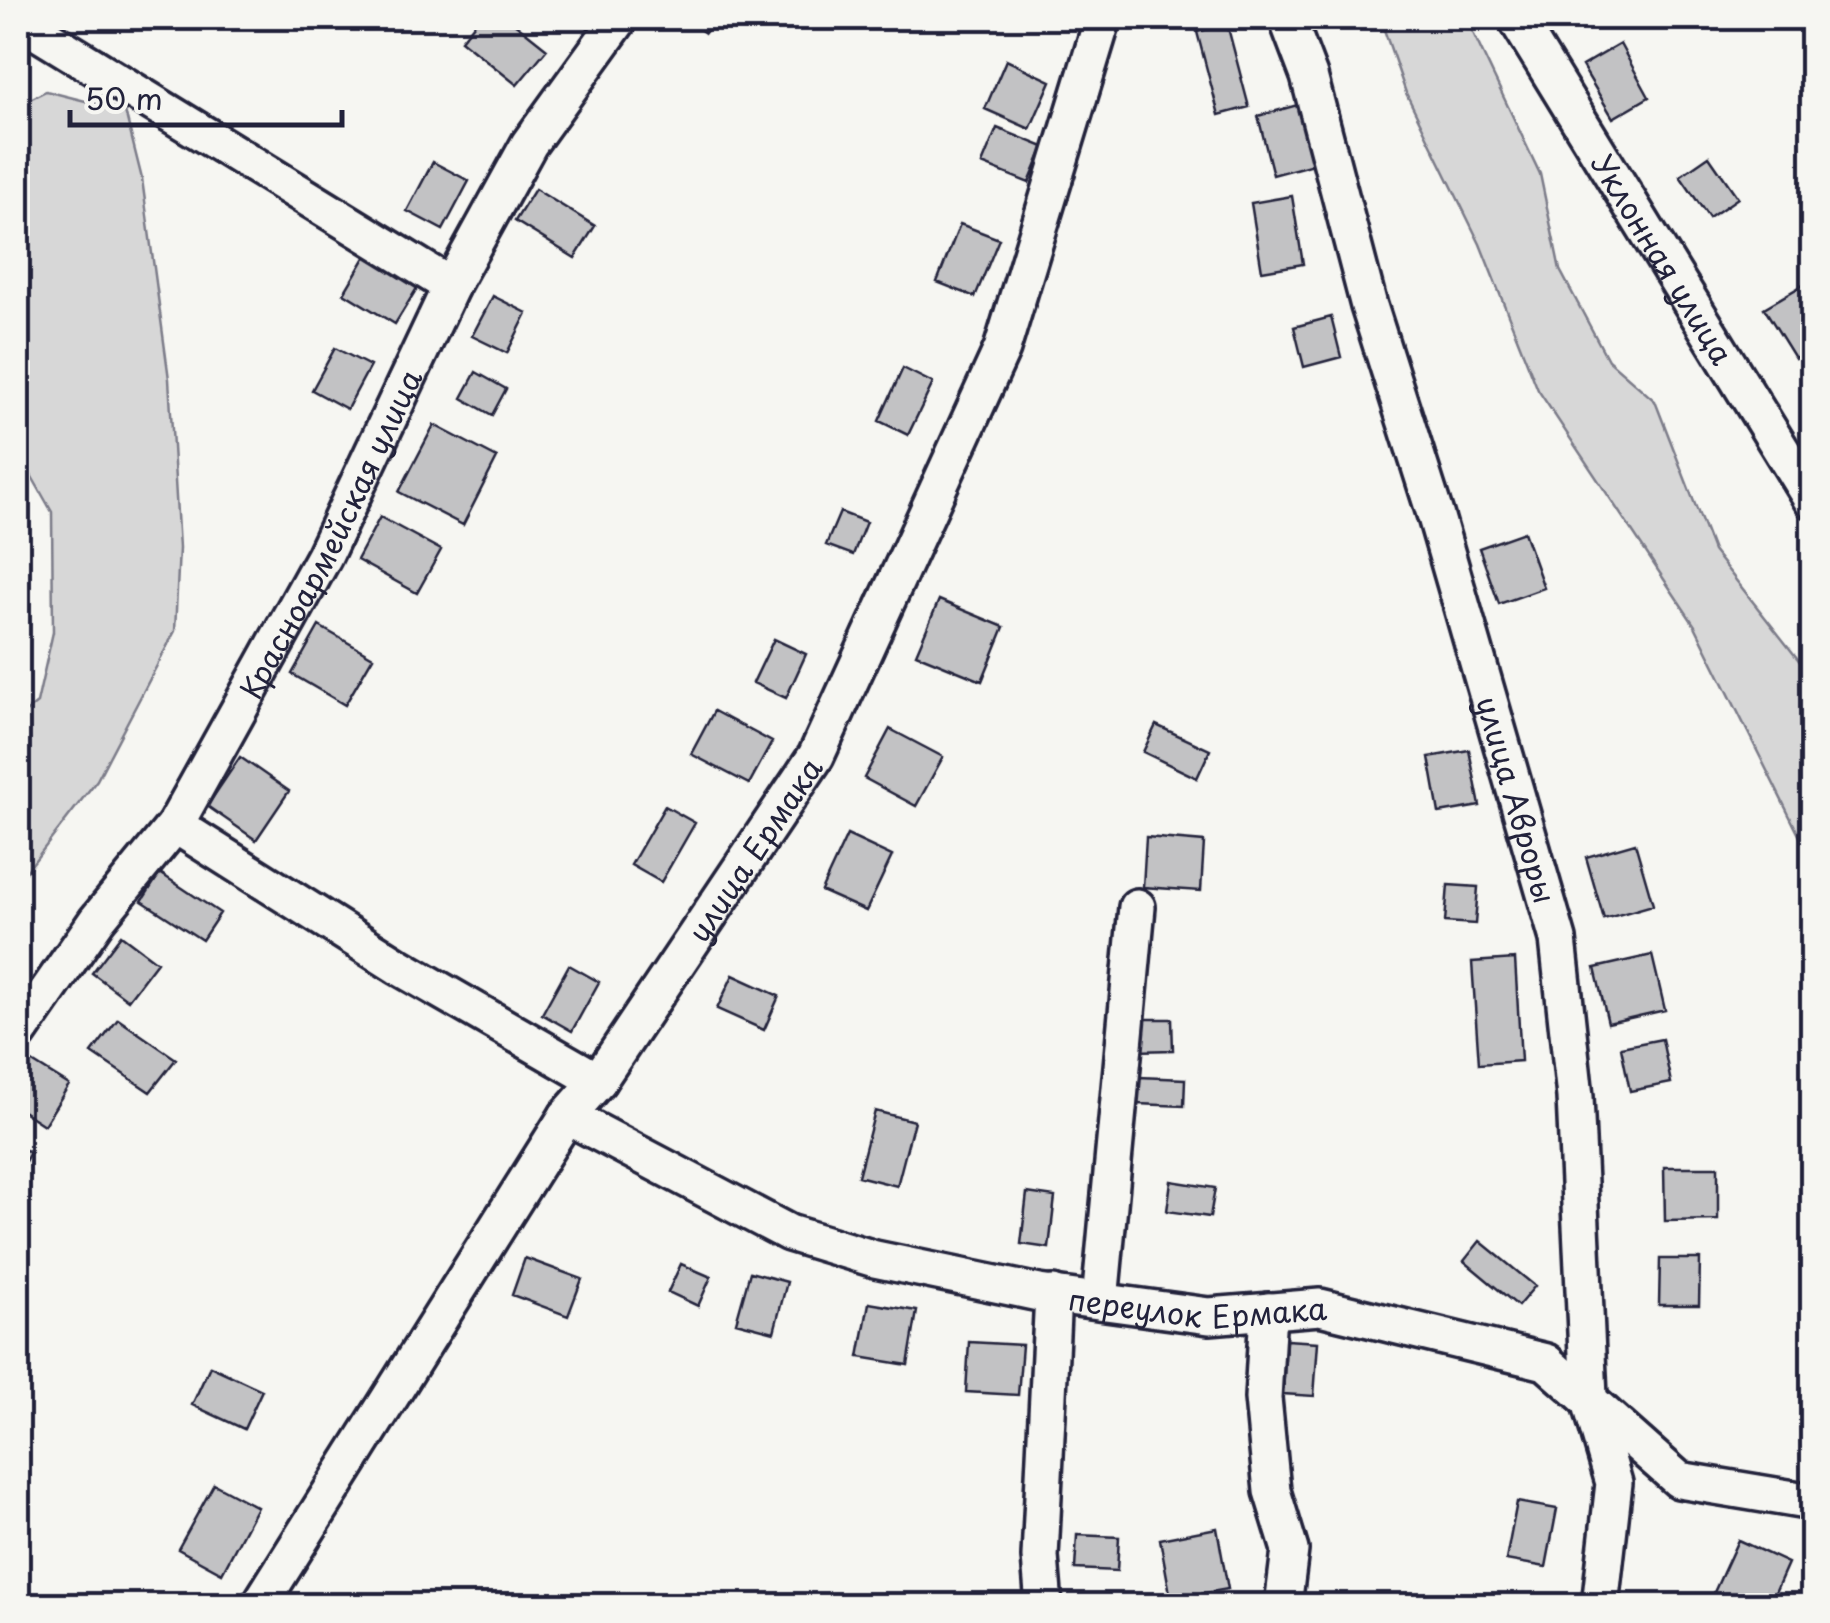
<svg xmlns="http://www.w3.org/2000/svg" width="1830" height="1623" font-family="'Playpen Sans',sans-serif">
  <rect width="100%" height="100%" fill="#f6f6f2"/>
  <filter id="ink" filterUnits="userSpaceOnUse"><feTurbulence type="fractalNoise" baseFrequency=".01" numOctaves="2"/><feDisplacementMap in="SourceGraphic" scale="20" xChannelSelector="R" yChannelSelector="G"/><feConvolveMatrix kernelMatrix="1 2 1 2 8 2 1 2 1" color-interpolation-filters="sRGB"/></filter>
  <g filter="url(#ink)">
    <path fill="#d7d7d7" stroke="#7c7c89" stroke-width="2.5" d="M1380,18H1466L1540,174L1560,270L1608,360L1655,401L1713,551L1812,677V861L1695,626L1538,390L1480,244L1406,93Z
      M46,91L125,111L142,179L169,379L179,548L175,631L97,780L18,882V718L37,703L53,632L52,512L18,452V105Z"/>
    <path fill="#c2c2c4" stroke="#22223b" stroke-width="2.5" d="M479,18H508L547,49L517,85L461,40Z
      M684,18H717L705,33Z
      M1227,24L1249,107L1219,115L1197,32Z
      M1620,44L1649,97L1613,118L1582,66Z
      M1006,60L1051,81L1030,129L985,109Z
      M1301,104L1317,163L1273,175L1258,116Z
      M997,128L1044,147L1029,183L982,164Z
      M1709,156L1738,198L1709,218L1680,176Z
      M433,162L469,181L443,230L407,211Z
      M535,189L595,226L575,258L515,221Z
      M1292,196L1303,264L1262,271L1251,203Z
      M960,224L999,239L975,297L937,282Z
      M367,254L419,285L395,324L344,293Z
      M1803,285L1812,299V347L1795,358L1764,308Z
      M493,296L527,313L507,353L472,336Z
      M1331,317L1341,357L1304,367L1294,327Z
      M335,348L370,366L347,409L312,390Z
      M903,368L933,383L908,435L879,421Z
      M476,372L506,389L492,415L462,398Z
      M434,425L497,458L463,525L399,492Z
      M840,512L866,522L853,555L826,545Z
      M380,517L441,550L417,593L357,560Z
      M1524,532L1544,588L1499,604L1479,548Z
      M939,600L1004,627L982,681L916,654Z
      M319,626L373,657L345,705L292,674Z
      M774,639L806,654L786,698L753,683Z
      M714,711L772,742L749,784L691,754Z
      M1156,725L1210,750L1197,778L1143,752Z
      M890,729L943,757L916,806L864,778Z
      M1469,750L1480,806L1439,813L1429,757Z
      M240,757L289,791L256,840L207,806Z
      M665,806L695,823L661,882L631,865Z
      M847,835L892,856L866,911L821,891Z
      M1146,837L1204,842L1201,891L1143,887Z
      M1635,843L1653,905L1604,919L1586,857Z
      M160,873L220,913L202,940L142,901Z
      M1448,885L1478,887L1475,924L1445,922Z
      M121,935L157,962L128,1000L92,973Z
      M1652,955L1665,1010L1608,1023L1595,968Z
      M1515,959L1521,1061L1479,1064L1472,962Z
      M569,965L599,982L572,1031L542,1014Z
      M733,975L779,996L764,1030L717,1009Z
      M118,1019L176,1059L150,1092L92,1053Z
      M1136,1019H1172L1173,1050L1136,1051Z
      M1662,1039L1671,1083L1630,1091L1621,1047Z
      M29,1060L69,1085L44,1125L18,1108V1079Z
      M1139,1077L1185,1079L1184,1106L1138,1104Z
      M875,1111L914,1121L897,1186L858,1176Z
      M18,1145L30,1153L18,1173Z
      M1664,1167H1718V1220L1665,1221Z
      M1171,1181L1215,1188L1210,1217L1167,1211Z
      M1027,1193L1055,1197L1049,1248L1021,1244Z
      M1480,1241L1535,1286L1518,1306L1464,1261Z
      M525,1258L582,1279L568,1316L512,1295Z
      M1660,1259H1700L1699,1305H1659Z
      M681,1264L711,1277L698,1306L668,1292Z
      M750,1272L787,1282L774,1332L736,1322Z
      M869,1303L917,1311L908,1365L859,1357Z
      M1286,1340L1318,1342L1314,1396L1283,1394Z
      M969,1342L1022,1345L1018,1395L966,1392Z
      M210,1366L262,1390L244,1429L192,1405Z
      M214,1484L257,1507L222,1573L178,1549Z
      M1517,1502L1557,1509L1546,1567L1506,1560Z
      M1217,1528L1228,1589L1171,1599L1160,1539Z
      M1077,1535L1119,1537L1117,1571L1075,1569Z
      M1738,1540L1788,1563L1769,1606H1725L1711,1599Z
      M986,1594V1606H943L942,1595Z
      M1483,1594L1526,1602L1525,1606H1480Z"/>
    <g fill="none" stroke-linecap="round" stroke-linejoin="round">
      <defs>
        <g id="minor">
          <path id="s1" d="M1287,18L1309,76L1369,306L1436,517L1558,939L1575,1097L1589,1397L1614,1483L1600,1606"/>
          <path id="s2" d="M1516,18L1812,500"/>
          <path d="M18,20L451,286"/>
          <path d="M175,825L398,966L598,1081"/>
          <path id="s3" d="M18,1034L97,920L175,825L324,556L451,286L529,144L620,18"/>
          <path id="s4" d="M567,1116L789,1233L875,1259L1039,1293L1209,1316L1320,1307L1546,1362L1679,1480L1812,1502"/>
          <path d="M1100,1301L1137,907"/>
          <path d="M1268,1311L1263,1398L1272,1491L1290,1550L1283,1606"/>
          <path id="s5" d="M259,1606L567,1116L598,1081L816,756L1002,349L1103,18"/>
          <path d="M1044,1606L1040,1557L1053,1294"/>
        </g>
      </defs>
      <use href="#minor" stroke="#22223b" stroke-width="42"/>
      <use href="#minor" stroke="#f6f6f2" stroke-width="35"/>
    </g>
  </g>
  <g text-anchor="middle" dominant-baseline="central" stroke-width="10" stroke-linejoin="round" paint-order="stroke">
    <g font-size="30" fill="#22223b" stroke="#f6f6f2">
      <text stroke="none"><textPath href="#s2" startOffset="282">Уклонная улица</textPath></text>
      <text stroke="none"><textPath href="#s3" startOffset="592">Красноармейская улица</textPath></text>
      <text stroke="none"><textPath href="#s1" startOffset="815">улица Авроры</textPath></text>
      <text stroke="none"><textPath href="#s5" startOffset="905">улица Ермака</textPath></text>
      <text stroke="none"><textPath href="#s4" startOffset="668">переулок Ермака</textPath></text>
    </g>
  </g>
  <rect width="1830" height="1623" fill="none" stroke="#f6f6f2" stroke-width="60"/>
  <rect x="30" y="30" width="1770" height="1563" fill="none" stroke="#22223b" stroke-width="4" filter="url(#ink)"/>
  <path d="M70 110v15h272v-15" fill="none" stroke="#22223b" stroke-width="5"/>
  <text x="85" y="110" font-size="30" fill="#22223b" stroke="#f6f6f2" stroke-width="8" paint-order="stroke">50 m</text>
</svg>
